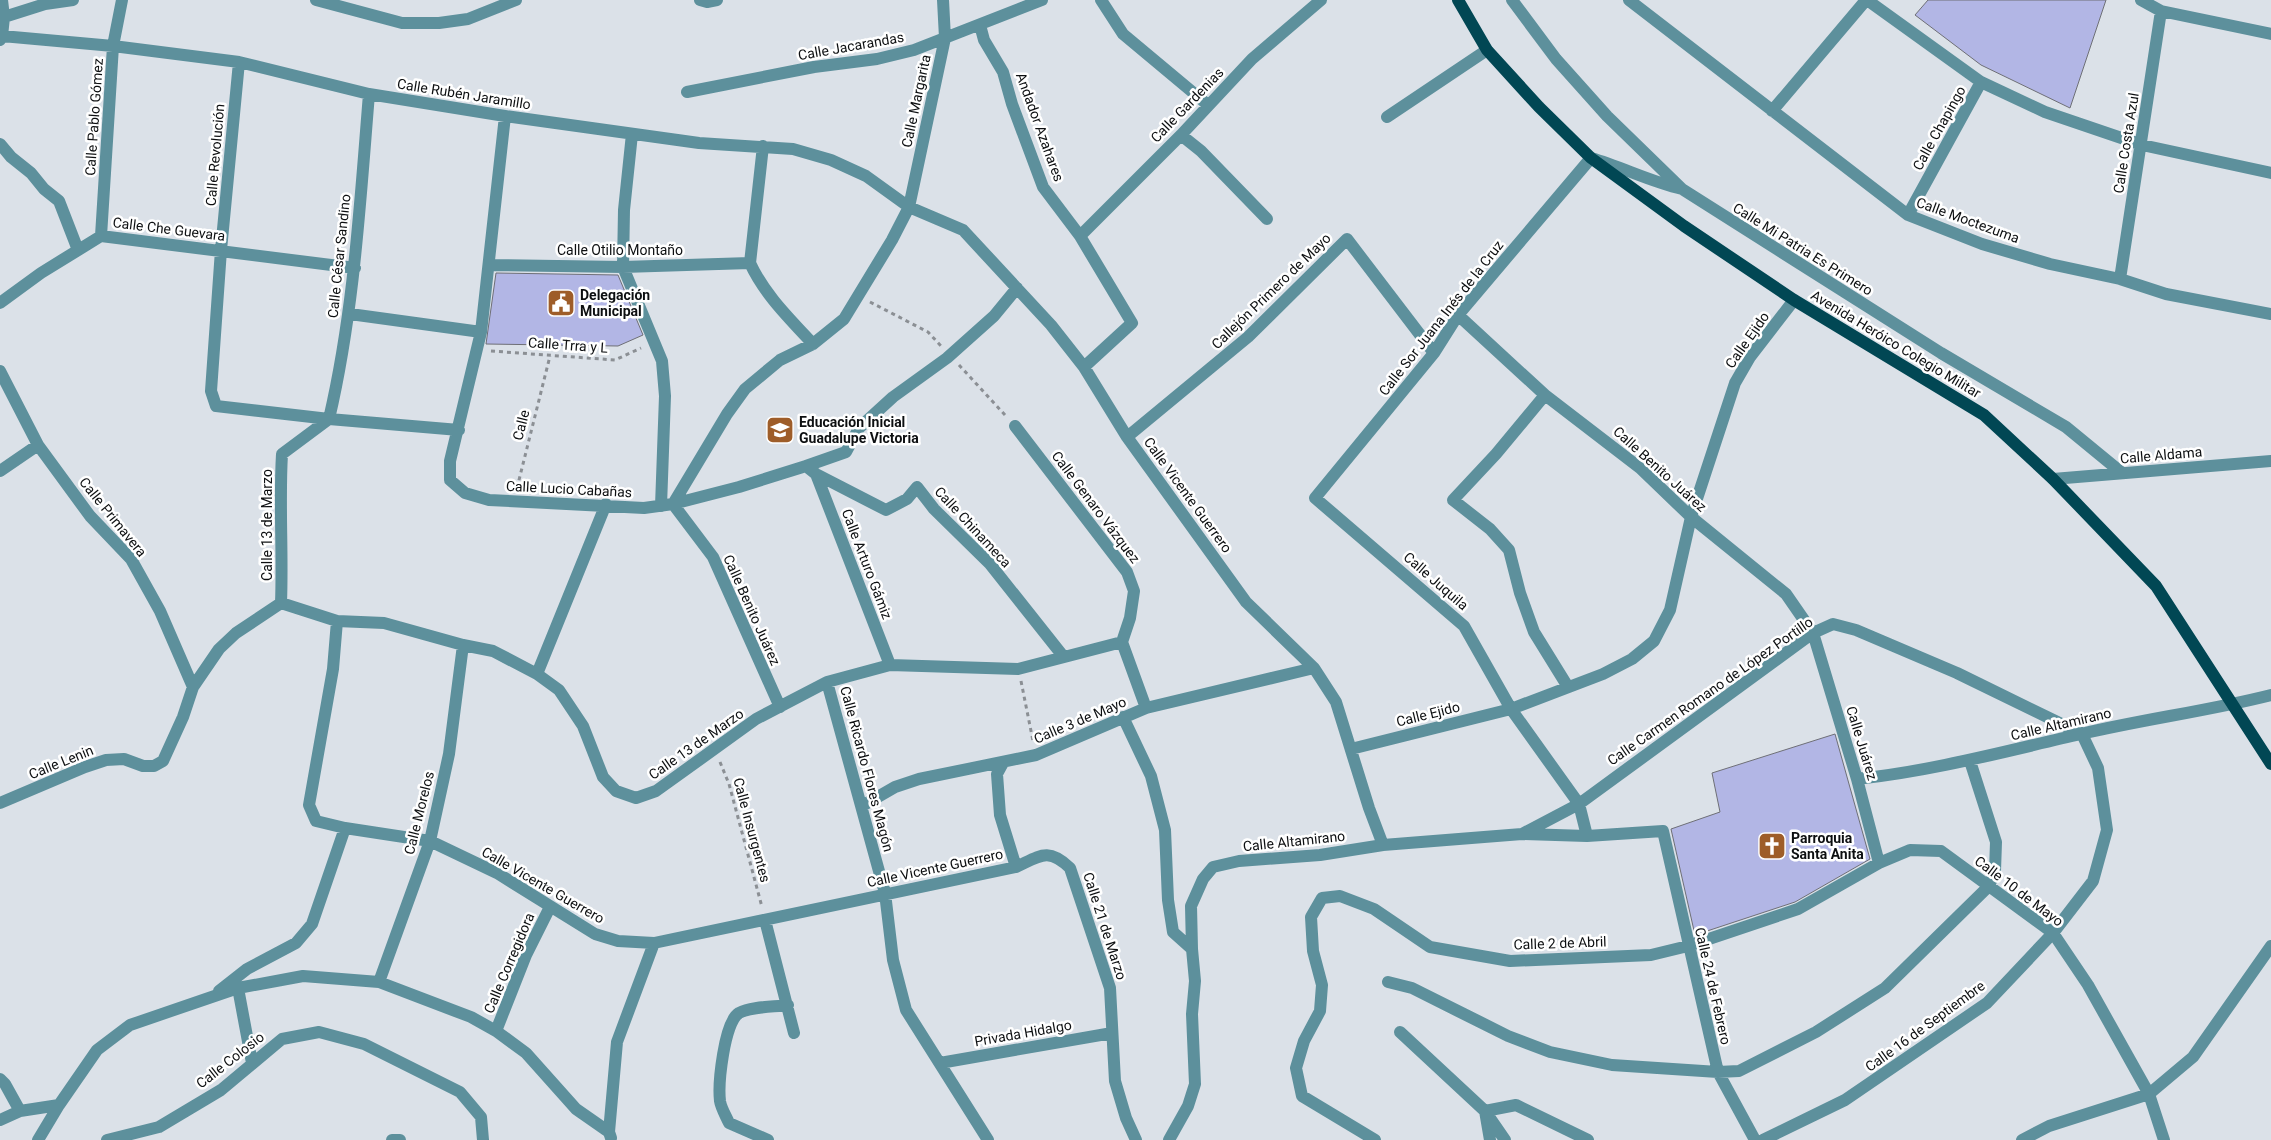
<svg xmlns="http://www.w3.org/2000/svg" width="2271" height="1140" font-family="Roboto,sans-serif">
  <rect width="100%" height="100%" fill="#dbe1e8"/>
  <path fill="#b2b6e5" stroke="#6e6f76" d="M1928,0H2106L2070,108L1981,65L1915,15Z
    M496,273L618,275L643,335L618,346L486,344Z
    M1835,734L1870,859L1795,902L1695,935L1671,829L1720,812L1712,773Z"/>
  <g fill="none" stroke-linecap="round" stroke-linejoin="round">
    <path stroke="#8b8f94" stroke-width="3" stroke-dasharray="4 4" stroke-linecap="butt" d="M870,302L928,332L941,346
      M491,351L615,360L641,348
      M959,365L1005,415
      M517,488L550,356
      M1021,681L1033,741
      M720,762L729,784L762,907"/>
    <path stroke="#5d909c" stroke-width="12" d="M2,0L4,17
      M316,0L402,23H439L468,19L516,0
      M700,0L707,2L717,0
      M1101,0L1123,34L1208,105
      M1512,0L1556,59L1607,116L1682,189L1941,353L2066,427L2122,473
      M1629,0L1908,215L1982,244L2050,264L2120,279L2166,294L2271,314
      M1867,0L1981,82L2045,112L2142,145L2271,173
      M2141,0L2161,11L2271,34
      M980,25L984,40L1003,72L1012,104L1043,187L1080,236L1132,323L1084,367
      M2,36L113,46L239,62L369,94L505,116L699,143L793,149L831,160L866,176L909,207L963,230L1051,325L1084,367L1127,437L1246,602L1314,668L1336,702L1369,808L1383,845
      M0,40L2,36L4,17L45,4L73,0
      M239,62L221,250L211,391L216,406L329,419L459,430
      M687,92L814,67L877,59L914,50L1042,0
      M1772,111L1866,0
      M505,116L481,332L450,461V480L465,493L489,500L644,508L673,504L727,414L745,389L780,360L813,344L844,319L892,240L909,207L945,38L943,0
      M1387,117L1487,50
      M632,134L624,210L623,267L662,361L665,396L661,506
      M1181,135L1201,151L1267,219
      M0,144L11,157L31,173L44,189L59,201L78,250
      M763,146L750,263C764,294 790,319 813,344
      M1908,215L1981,82
      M101,236L113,46L122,0
      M1080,236L1181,135L1252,59L1321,0
      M490,265L623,267L750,263
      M2120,279L2161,11
      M0,303L41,273L101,236L355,268
      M350,314L481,332
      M1458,315L1545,395L1640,468L1691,517L1786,594L1813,633L1857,779L1879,863
      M0,371L38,445L90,516L131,559L160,611L193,687
      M1545,395L1496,454L1453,500L1490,529L1509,550L1520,593L1534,632L1568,687
      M329,419C354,312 360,203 369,94
      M1015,426L1127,572L1134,591L1130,618L1122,642
      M1127,437L1248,337L1347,239L1434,353
      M806,466L846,452L859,428L893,397L947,358L994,316L1017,288
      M0,471L38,445
      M816,474L890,665
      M2053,479L2271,461
      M281,603C283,553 279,504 282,454L329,419
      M337,621L333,669L309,805L316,821L345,828L430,841L497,873L595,934L618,941L654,943L1016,867C1040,856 1048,847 1070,868L1110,988L1115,1081L1126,1118L1136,1140
      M1122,642L1146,708
      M537,674L606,504
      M827,682L885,893L893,960L906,1010L988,1140
      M780,707L713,557L673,504L739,487L806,466L816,474L886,510L907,499L917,487L934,509L990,564L1063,656
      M1123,717L1151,776L1165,830L1168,900L1173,932L1192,949
      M1351,749L1511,709L1603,674L1632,659L1654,641L1670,610L1691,517L1735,383L1750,357L1794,300
      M1003,763L997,774L1000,815L1016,867
      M1857,779C1933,771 2006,751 2081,734C2144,719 2208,711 2271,695
      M0,803L85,767L106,760L124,759L143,766H154L163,761L183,717L193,687L219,649L236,633L281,603L337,621L384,623L463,645L493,651L537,674L559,690L583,726L603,777L616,791L636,798L656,791L756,719L827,682L890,665L1018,669L1122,642
      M862,806L895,787L919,779L1036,755L1146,708L1314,668
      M1522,834L1579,804L1813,633L1833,624L1856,630L1957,673L2082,734L2098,768L2107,830L2093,881L2053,933L1987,1003L1845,1100L1763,1140
      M1587,836L1579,804L1511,709L1464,626L1315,498L1434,353L1458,315L1591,158C1622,167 1651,182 1682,189
      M765,920L794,1033
      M379,982L430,841L449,754L463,645
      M1388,982L1412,988L1508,1036L1550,1052L1612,1065L1718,1072L1739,1071L1816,1032L1885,988L1989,886L1995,871L1996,842L1970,761
      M238,988L252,1063
      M219,991L247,969L296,943L312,924L345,828
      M496,1031L526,955L550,907
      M1400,1032L1485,1111L1505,1140
      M940,1063L1112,1033
      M0,1079L5,1084L20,1111
      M0,1120L20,1111L59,1105
      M611,1138L609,1132L617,1042L654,943
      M38,1140L59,1105L97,1050L130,1025L238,988L303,976L379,982L471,1017L496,1031L526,1053L576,1109L609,1132
      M107,1140L159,1127L221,1090L282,1039L319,1032L364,1044L460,1092L481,1117L483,1140
      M392,1140H400
      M768,1140L729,1123C726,1116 721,1108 720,1101C718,1084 724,1022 739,1013C752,1006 774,1007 788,1005
      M1169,1140L1188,1106L1195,1084L1192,1014L1195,981L1192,949L1191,906L1203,879L1213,867L1239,861L1320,855L1383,845L1522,834L1587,836L1663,831L1718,1072L1755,1140
      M1375,1140L1302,1096L1296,1068L1304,1041L1320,1011L1322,985L1313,951L1311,917L1322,898L1340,896L1374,909L1430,947L1510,961L1651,955L1688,946L1798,909L1879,863L1910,850L1941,851L2053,933L2088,985L2149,1094L2164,1140
      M1490,1140L1485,1111L1516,1105L1588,1140
      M2022,1140L2049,1126L2149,1094L2193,1057L2271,946"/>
    <path stroke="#014754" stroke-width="12" d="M1458,0L1487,50L1539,107L1591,158L1684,226L1794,300L1984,415L2053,479L2156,586L2271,764"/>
  </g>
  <defs>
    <symbol id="civic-square" viewBox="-11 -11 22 22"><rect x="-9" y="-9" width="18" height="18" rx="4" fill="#9e5d29" stroke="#fff"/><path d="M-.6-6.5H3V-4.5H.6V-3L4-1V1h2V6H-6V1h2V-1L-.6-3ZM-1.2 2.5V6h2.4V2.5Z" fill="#fff"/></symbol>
    <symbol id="school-square" viewBox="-11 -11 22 22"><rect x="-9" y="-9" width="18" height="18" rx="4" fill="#9e5d29" stroke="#fff"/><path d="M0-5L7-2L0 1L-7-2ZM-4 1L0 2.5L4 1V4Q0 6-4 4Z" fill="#fff"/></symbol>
    <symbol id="church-square" viewBox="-11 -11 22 22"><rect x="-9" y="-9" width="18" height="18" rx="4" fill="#9e5d29" stroke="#fff"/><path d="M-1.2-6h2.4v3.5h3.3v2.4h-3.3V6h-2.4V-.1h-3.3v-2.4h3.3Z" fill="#fff"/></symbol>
  </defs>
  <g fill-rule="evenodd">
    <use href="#civic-square" x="545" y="287" width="32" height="32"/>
    <use href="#school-square" x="764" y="414" width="32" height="32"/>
    <use href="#church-square" x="1756" y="830" width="32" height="32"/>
  </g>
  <g text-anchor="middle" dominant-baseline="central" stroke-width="5" stroke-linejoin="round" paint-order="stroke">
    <g font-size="14" fill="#0d0f11" stroke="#fff">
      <text transform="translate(851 46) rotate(-10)">Calle Jacarandas</text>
      <text transform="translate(464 94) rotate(9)">Calle Rubén Jaramillo</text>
      <text transform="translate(916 101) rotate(-78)">Calle Margarita</text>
      <text transform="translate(1187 105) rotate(-46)">Calle Gardenias</text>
      <text transform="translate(94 117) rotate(-86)">Calle Pablo Gómez</text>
      <text transform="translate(1040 127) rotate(70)">Andador Azahares</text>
      <text transform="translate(1939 128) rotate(-61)">Calle Chapingo</text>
      <text transform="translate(2126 143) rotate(-81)">Calle Costa Azul</text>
      <text transform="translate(215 155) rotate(-85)">Calle Revolución</text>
      <text transform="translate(1968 220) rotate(20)">Calle Moctezuma</text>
      <text transform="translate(169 229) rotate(7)">Calle Che Guevara</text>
      <text transform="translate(1803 249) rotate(32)">Calle Mi Patria Es Primero</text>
      <text x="620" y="250">Calle Otilio Montaño</text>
      <text transform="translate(339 256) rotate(-84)">Calle César Sandino</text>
      <text transform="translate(1271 291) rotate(-44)">Callejón Primero de Mayo</text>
      <text transform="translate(1441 318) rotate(-52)">Calle Sor Juana Inés de la Cruz</text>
      <text transform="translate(1747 340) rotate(-55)">Calle Ejido</text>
      <text transform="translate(1896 344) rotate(31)">Avenida Heróico Colegio Militar</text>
      <text transform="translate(568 345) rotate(4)">Calle Trra y L</text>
      <text transform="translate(521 425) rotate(-76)">Calle</text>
      <text transform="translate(2161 455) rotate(-5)">Calle Aldama</text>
      <text transform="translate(1660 469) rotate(42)">Calle Benito Juárez</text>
      <text transform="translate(569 489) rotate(3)">Calle Lucio Cabañas</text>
      <text transform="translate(1188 495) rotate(54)">Calle Vicente Guerrero</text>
      <text transform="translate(1096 507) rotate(53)">Calle Genaro Vázquez</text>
      <text transform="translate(113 517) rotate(51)">Calle Primavera</text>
      <text transform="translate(267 525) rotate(-90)">Calle 13 de Marzo</text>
      <text transform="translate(973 527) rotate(47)">Calle Chinameca</text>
      <text transform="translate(867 564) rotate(69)">Calle Arturo Gámiz</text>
      <text transform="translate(1436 581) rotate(41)">Calle Juquila</text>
      <text transform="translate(752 610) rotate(66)">Calle Benito Juárez</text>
      <text transform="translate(1710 691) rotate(-35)">Calle Carmen Romano de López Portillo</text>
      <text transform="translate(1428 714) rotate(-14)">Calle Ejido</text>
      <text transform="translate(1080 720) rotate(-23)">Calle 3 de Mayo</text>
      <text transform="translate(2061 724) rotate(-13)">Calle Altamirano</text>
      <text transform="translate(1862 743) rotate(73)">Calle Juárez</text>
      <text transform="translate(696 744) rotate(-35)">Calle 13 de Marzo</text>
      <text transform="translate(61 762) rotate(-22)">Calle Lenin</text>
      <text transform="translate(867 769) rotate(75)">Calle Ricardo Flores Magón</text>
      <text transform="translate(419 813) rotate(-76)">Calle Morelos</text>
      <text transform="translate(752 830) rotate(75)">Calle Insurgentes</text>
      <text transform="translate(1294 841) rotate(-6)">Calle Altamirano</text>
      <text transform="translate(935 868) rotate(-12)">Calle Vicente Guerrero</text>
      <text transform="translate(543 885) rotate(30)">Calle Vicente Guerrero</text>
      <text transform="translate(2019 891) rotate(37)">Calle 10 de Mayo</text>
      <text transform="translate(1105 926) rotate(72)">Calle 21 de Marzo</text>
      <text transform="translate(1560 943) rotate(-2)">Calle 2 de Abril</text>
      <text transform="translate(509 963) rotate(-67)">Calle Corregidora</text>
      <text transform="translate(1713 986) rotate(77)">Calle 24 de Febrero</text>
      <text transform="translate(1925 1026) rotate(-36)">Calle 16 de Septiembre</text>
      <text transform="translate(1023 1033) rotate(-10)">Privada Hidalgo</text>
      <text transform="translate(230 1060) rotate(-38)">Calle Colosio</text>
    </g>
    <g font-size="14" font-weight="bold" fill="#0d0f11" stroke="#fff" text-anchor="start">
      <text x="580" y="295">Delegación<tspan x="580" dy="16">Municipal</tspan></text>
      <text x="799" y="422">Educación Inicial<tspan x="799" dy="16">Guadalupe Victoria</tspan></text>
      <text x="1791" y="838">Parroquia<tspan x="1791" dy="16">Santa Anita</tspan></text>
    </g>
  </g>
</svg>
